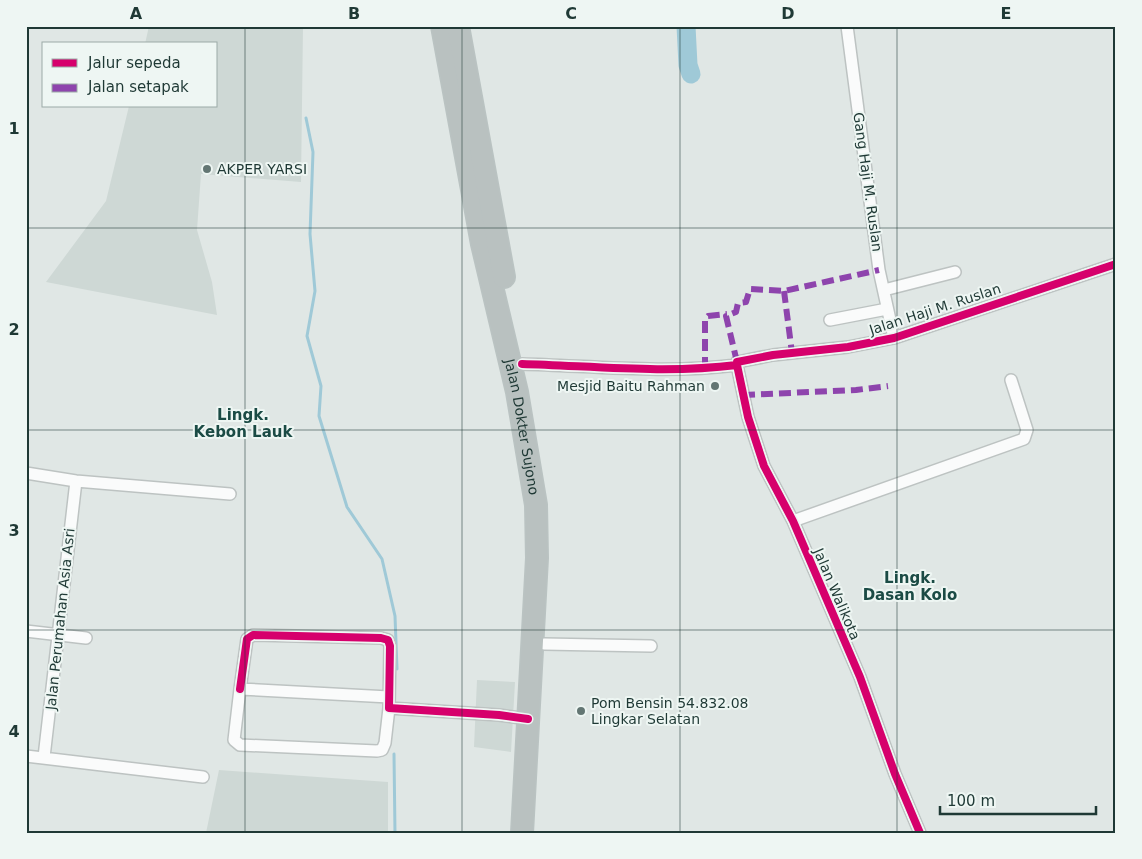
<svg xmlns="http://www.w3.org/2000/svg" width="1142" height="859" font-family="'DejaVu Sans',sans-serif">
  <rect width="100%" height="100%" fill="#e0e7e5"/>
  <path fill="#ced8d5" d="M149,26H303L301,182L201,174L197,230L212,282L217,315L46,282L106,201L129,106H216V44H145Z
    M477,680L515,682L511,752L474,747Z
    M219,770L388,782V833H206Z"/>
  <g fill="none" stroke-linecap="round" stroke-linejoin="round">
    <path stroke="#9fc9d7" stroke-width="3" d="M306,118L313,152L310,234L315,291L307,336L321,386L319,416L347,507L382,559L395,616L397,669
      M394,754L395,833"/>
    <path stroke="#9fc9d7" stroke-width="19" d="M686,26L688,65L691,74"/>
    <defs>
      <path id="street" d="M847,26L879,270L894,338
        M884,290L955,272
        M830,320L887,309
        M522,364C593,366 665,374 737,365V362L773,355L848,347L894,338L1116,264
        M737,365L748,417L764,466L793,521L860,677L895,774L920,833
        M26,473L76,481L230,494
        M793,521L1024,439L1027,430L1011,380
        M26,631L86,638
        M544,644L651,646
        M240,689L247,639L253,635L381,638L388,640L390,646L389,708L499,715L528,719
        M389,708L385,743L382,750L377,751L240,745L234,740L240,689L389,697
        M26,756L203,777
        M44,757L76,481"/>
      <g id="highway">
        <path id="s1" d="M442,26L482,244L517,392L536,505L537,558L522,833"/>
        <path d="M458,26L504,277"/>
      </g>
    </defs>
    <use href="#street" stroke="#bdc3c2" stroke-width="14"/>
    <use href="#highway" stroke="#bac3c2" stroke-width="24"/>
    <use href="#street" stroke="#fafbfb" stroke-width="11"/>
    <use href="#highway" stroke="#b9c1c0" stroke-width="21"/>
    <path stroke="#8e44ad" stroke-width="6" stroke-dasharray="12 6" stroke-linecap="butt" d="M784,291L792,353
      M737,362L726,316L736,312L738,303L746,302L750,289L784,291L879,270
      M705,369V319L708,316L727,314
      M743,395L856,390L888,386"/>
    <defs>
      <path id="cycleway" d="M522,364C593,366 665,374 737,365V362L773,355L848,347L894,338L1116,264
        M737,365L748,417L764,466L793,521L860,677L895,774L920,833
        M240,689L247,639L253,635L381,638L388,640L390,646L389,708L499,715L528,719"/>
    </defs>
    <use href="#cycleway" stroke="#eef6f3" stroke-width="11"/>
    <use href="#cycleway" stroke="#d6006c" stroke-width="8"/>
  </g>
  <path fill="none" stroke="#1f3935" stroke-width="1" stroke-opacity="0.55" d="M245,26V833M462,26V833M680,26V833M897,26V833M26,228H1116M26,430H1116M26,630H1116"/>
  <g fill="#637673" stroke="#eef6f3" stroke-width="2">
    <circle cx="207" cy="169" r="5"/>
    <circle cx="715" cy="386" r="5"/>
    <circle cx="581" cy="711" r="5"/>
  </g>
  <g text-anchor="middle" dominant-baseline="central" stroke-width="4" stroke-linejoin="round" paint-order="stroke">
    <g font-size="14" fill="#1f3935" stroke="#eef6f3" text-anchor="start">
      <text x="217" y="169">AKPER YARSI</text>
      <text x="705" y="386" text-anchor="end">Mesjid Baitu Rahman</text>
      <text x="591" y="703">Pom Bensin 54.832.08<tspan x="591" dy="16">Lingkar Selatan</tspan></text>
    </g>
    <g font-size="14" fill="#1f3935" stroke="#eef6f3">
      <text transform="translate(868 182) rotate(82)">Gang Haji M. Ruslan</text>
      <text transform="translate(935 309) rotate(-18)">Jalan Haji M. Ruslan</text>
      <text stroke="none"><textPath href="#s1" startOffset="409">Jalan Dokter Sujono</textPath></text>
      <text transform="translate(837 594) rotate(67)">Jalan Walikota</text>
      <text transform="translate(60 619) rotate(-84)">Jalan Perumahan Asia Asri</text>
    </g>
    <g font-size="15" font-weight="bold" fill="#1b4b45" stroke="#eef6f3">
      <text x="243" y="415">Lingk.<tspan x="243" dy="17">Kebon Lauk</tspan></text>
      <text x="910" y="578">Lingk.<tspan x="910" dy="17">Dasan Kolo</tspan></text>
    </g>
  </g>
  <rect width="1142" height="859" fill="none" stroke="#eef6f3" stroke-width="55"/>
  <rect x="42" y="42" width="175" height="65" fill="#eef6f3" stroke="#9baaa7"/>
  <rect x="52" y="59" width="25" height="8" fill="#d6006c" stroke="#9baaa7"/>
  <text x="88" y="68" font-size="15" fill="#1f3935">Jalur sepeda</text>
  <rect x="52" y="84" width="25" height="8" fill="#8e44ad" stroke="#9baaa7"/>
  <text x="88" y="92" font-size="15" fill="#1f3935">Jalan setapak</text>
  <path d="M940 806v8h156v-8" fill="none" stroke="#1f3935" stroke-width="2.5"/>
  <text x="947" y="806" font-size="15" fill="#1f3935" stroke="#eef6f3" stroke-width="4" paint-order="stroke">100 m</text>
  <rect x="28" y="28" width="1086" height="804" fill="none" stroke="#1f3935" stroke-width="2"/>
  <g font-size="16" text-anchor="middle" font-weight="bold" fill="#1f3935">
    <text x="136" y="19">A</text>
    <text x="354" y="19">B</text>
    <text x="571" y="19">C</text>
    <text x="788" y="19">D</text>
    <text x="1006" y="19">E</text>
    <text x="14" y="134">1</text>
    <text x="14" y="335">2</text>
    <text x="14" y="536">3</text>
    <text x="14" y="737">4</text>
  </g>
</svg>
